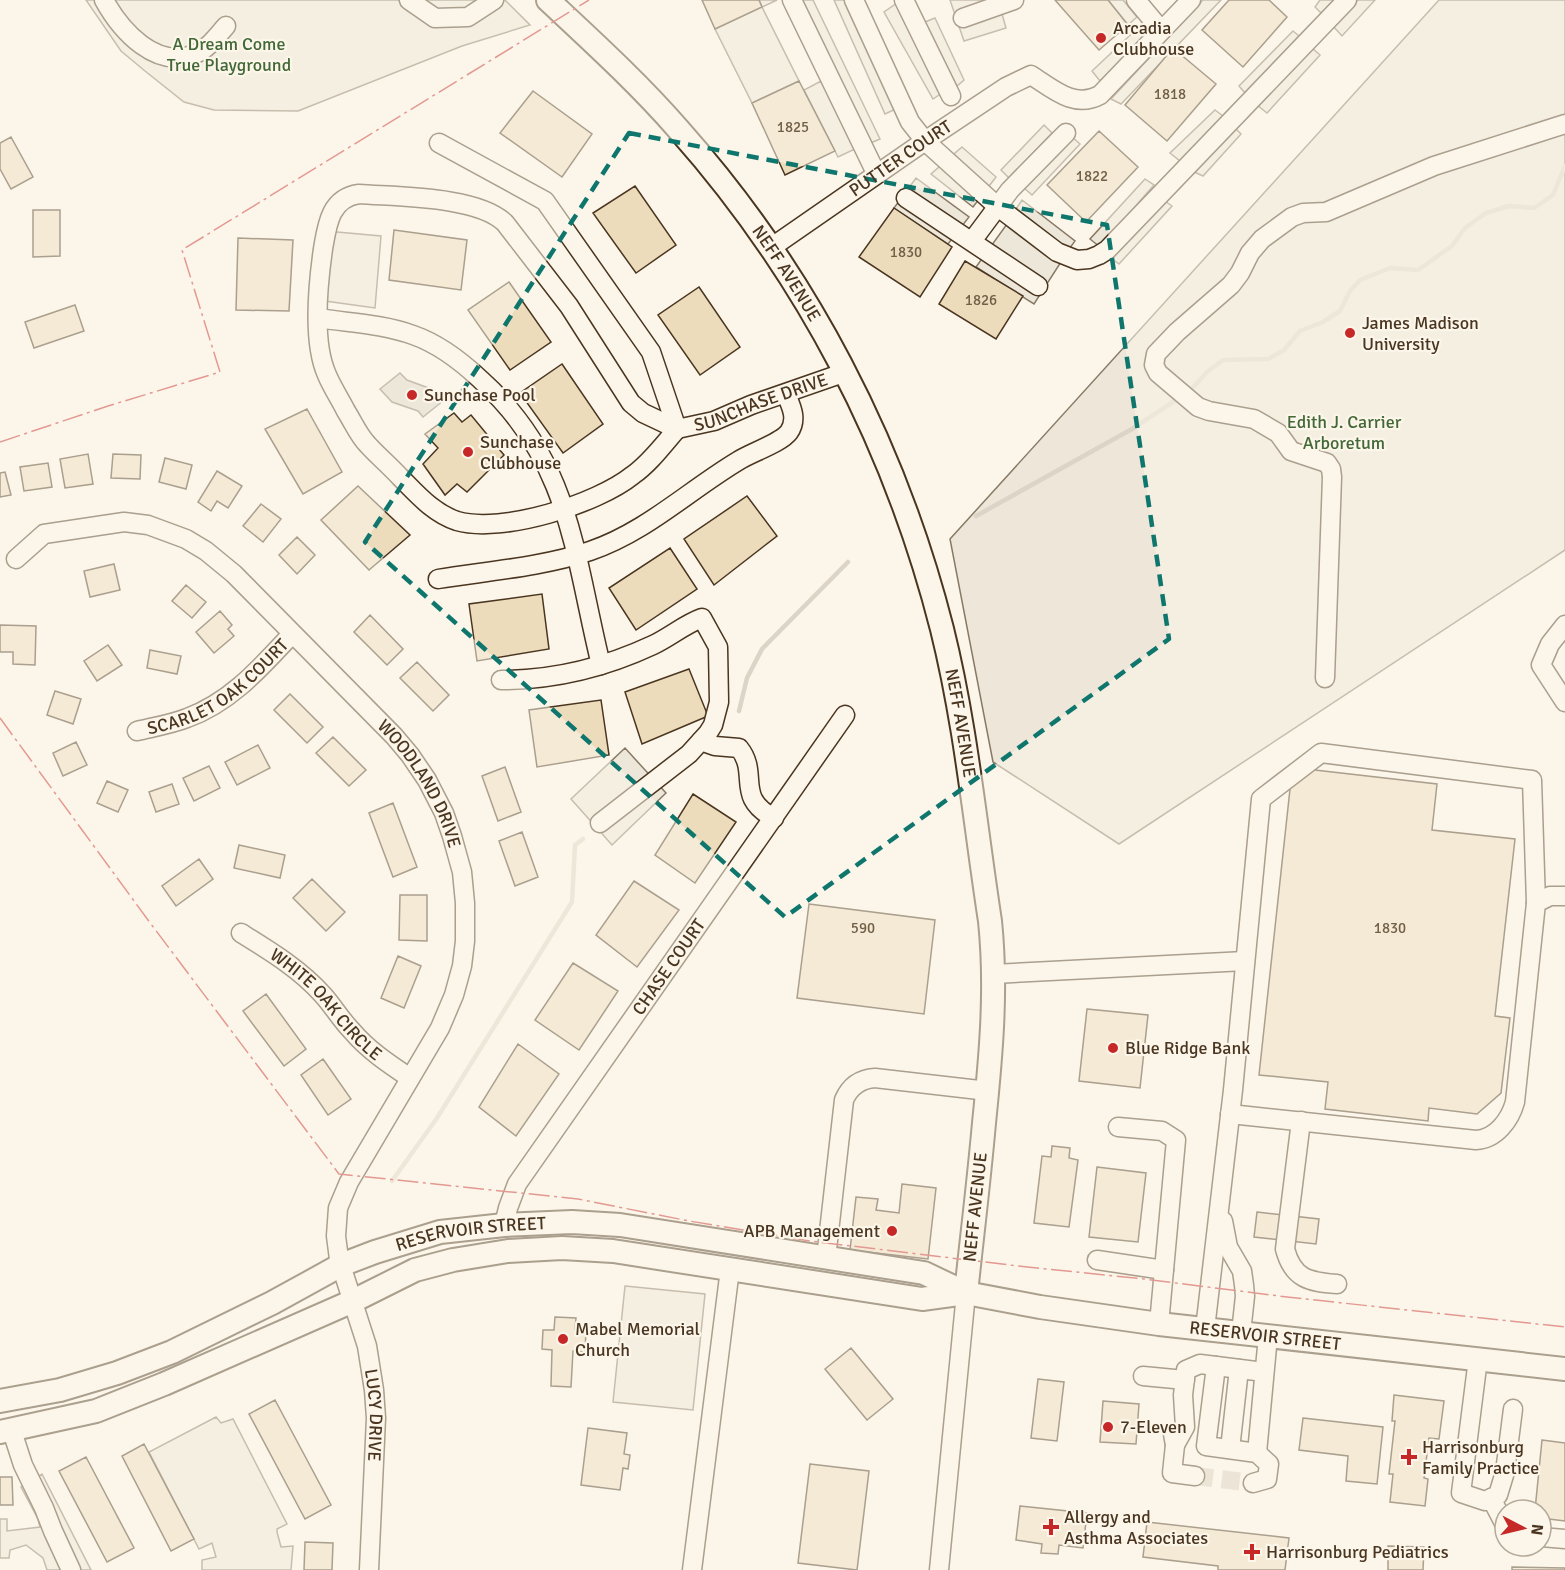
<svg xmlns="http://www.w3.org/2000/svg" width="1565" height="1570" font-family="Signika,sans-serif">
  <rect width="100%" height="100%" fill="#fbf6e9"/>
  <path fill="#ede6d9" stroke="#887966" stroke-width="1.5" d="M86,0H505L530,25L462,46L298,111L214,110L184,102L145,71L121,51Z
    M1439,0H1565V550L1119,844L993,762L950,539Z
    M625,1286L705,1294L693,1410L613,1402Z"/>
  <path fill="#ede7d9" stroke="#887966" stroke-width="1.5" d="M759,0H777L762,7L799,81L752,103L715,29L762,7Z
    M797,0H813L880,139L868,144Z
    M834,0H864L911,102L885,114Z
    M950,0H998L1006,28L964,41Z
    M1108,0H1123L1137,17L1128,25Z
    M1203,0H1221L1121,104L1111,99Z
    M1320,0H1334L1322,14L1315,7Z
    M1358,0H1375L1342,36L1333,26Z
    M897,3L942,93L933,99L884,12Z
    M935,18L964,80L957,86L925,22Z
    M1143,23L1151,32L1100,81L1092,71Z
    M1293,31L1299,36L1246,94L1239,86Z
    M1312,48L1320,55L1267,113L1257,105Z
    M821,81L855,149L838,157L804,90Z
    M1215,110L1223,116L1180,161L1170,153Z
    M1044,125L1052,133L1009,178L1001,170Z
    M1234,127L1241,134L1203,176L1192,171Z
    M1071,136L1080,144L1032,195L1023,187Z
    M962,147L996,177L973,207L931,174Z
    M916,178L969,217L948,244L894,208Z
    M1145,179L1154,185L1100,247L1090,239Z
    M1162,199L1172,206L1119,264L1108,256Z
    M1022,200L1075,241L1067,252L1014,212Z
    M1007,224L1061,262L1034,304L976,267Z
    M326,231L381,236L375,308L318,300Z
    M625,748L666,793L612,845L571,799Z
    M216,1417L221,1423L233,1419L287,1524L277,1529V1532L281,1547L293,1546L291,1570H202V1560L216,1557L212,1543L199,1549L149,1452Z
    M42,1474L91,1570H47L43,1558L26,1545L10,1550L9,1558H0V1519H7V1531L40,1527L38,1519L21,1487Z"/>
  <path fill="#dcd4c6" stroke="#887966" stroke-width="1.5" d="M400,373L407,380L434,390L443,401L423,417L418,411L392,402L380,389Z"/>
  <g fill="none" stroke-linecap="round" stroke-linejoin="round">
    <path stroke="#dcd4c6" stroke-width="4.5" d="M1188,393L1207,372L1223,360L1268,359L1284,350L1300,331L1323,322L1340,311L1350,291L1360,280L1390,268L1418,270L1452,246L1465,228L1486,213L1509,206L1534,208L1553,195L1565,166
      M976,516L1132,429L1176,400
      M739,711L747,678L762,649L848,562
      M392,1181L437,1118L572,902L575,845L583,839"/>
  </g>
  <path fill="#ecdcbc" stroke="#4a3520" stroke-width="1.5" d="M702,0H759L762,7L715,29Z
    M1055,0H1108L1128,25L1099,50Z
    M1229,0H1269L1287,17L1243,67L1202,30Z
    M1173,48L1216,84L1167,141L1125,105Z
    M799,81L835,151L785,175L752,103Z
    M533,91L592,134L562,177L500,133Z
    M1099,131L1138,167L1086,222L1047,185Z
    M11,137L33,177L11,189L0,169V143Z
    M635,186L676,245L636,273L593,213Z
    M894,208L952,247L920,297L859,257Z
    M33,210H60V256L33,257Z
    M394,230L467,240L461,290L389,280Z
    M238,238L293,240L289,311L236,310Z
    M965,261L1023,296L996,339L939,304Z
    M509,282L551,342L510,370L468,310Z
    M699,287L740,347L700,375L658,315Z
    M75,305L84,331L34,348L25,322Z
    M562,364L603,424L563,453L520,393Z
    M307,409L342,472L303,494L265,429Z
    M454,413L462,422L471,415L504,455L467,492L457,484L445,495L423,464L438,448L425,434Z
    M88,454L93,484L65,488L60,459Z
    M113,454L141,455L140,479L111,478Z
    M165,458L192,465L186,489L159,482Z
    M48,463L52,487L24,491L20,467Z
    M217,471L242,486L228,508L217,501L211,511L198,502Z
    M5,472L11,495L0,497V473Z
    M358,486L410,535L369,570L321,520Z
    M747,496L777,536L714,585L684,539Z
    M261,504L281,519L263,542L243,526Z
    M297,537L315,555L297,574L279,555Z
    M670,548L697,589L636,630L609,588Z
    M114,564L120,590L90,597L84,571Z
    M186,585L206,602L192,618L172,601Z
    M542,594L549,649L477,661L469,604Z
    M220,611L232,625L228,629L234,636L214,653L196,632Z
    M370,615L403,649L387,665L354,632Z
    M0,625L36,626L35,665L13,664V652H0Z
    M108,645L122,665L97,681L84,661Z
    M150,650L181,656L177,674L147,668Z
    M417,662L449,695L433,711L400,678Z
    M689,669L708,716L642,744L625,692Z
    M55,691L81,699L73,724L47,715Z
    M290,694L323,727L307,743L274,710Z
    M601,700L609,755L537,767L529,710Z
    M333,737L366,770L349,786L316,753Z
    M76,742L87,765L63,776L53,753Z
    M258,745L270,768L237,785L225,762Z
    M209,766L220,788L194,801L183,778Z
    M505,767L521,812L498,821L482,776Z
    M1306,769L1437,784L1432,830L1515,839L1495,1016L1510,1018L1501,1093L1477,1114L1429,1108L1428,1121L1325,1109L1328,1082L1259,1075L1291,780Z
    M107,781L128,790L118,812L97,803Z
    M172,784L179,804L156,812L149,792Z
    M693,794L736,822L695,883L655,855Z
    M393,803L417,867L393,877L369,813Z
    M522,832L538,877L515,886L499,841Z
    M239,845L285,855L280,878L234,868Z
    M199,859L213,879L176,906L162,886Z
    M312,879L345,912L326,931L293,898Z
    M634,881L679,910L637,967L596,935Z
    M400,895H427V941L399,940Z
    M809,904L935,920L924,1014L797,998Z
    M398,956L421,966L404,1008L381,998Z
    M573,963L618,991L579,1050L535,1020Z
    M266,994L306,1049L284,1066L243,1011Z
    M1087,1009L1148,1015L1140,1088L1079,1081Z
    M518,1044L559,1074L516,1136L479,1107Z
    M323,1059L351,1099L328,1115L301,1075Z
    M1052,1146L1070,1148L1069,1158L1078,1160L1069,1227L1034,1223L1042,1156L1051,1157Z
    M1097,1167L1146,1173L1138,1242L1089,1237Z
    M902,1184L936,1188L928,1259L850,1250L856,1197L878,1199L876,1210L899,1213Z
    M1257,1212L1319,1219L1316,1244L1254,1237Z
    M555,1317L576,1318L575,1329L586,1330L585,1352L573,1351L571,1387L551,1386L552,1350L542,1349L543,1330H554Z
    M851,1348L893,1399L867,1420L825,1369Z
    M1038,1379L1064,1382L1057,1441L1031,1438Z
    M1394,1395L1444,1401L1439,1439L1429,1438L1424,1478L1428,1479L1425,1506L1390,1502L1393,1474H1389L1395,1421H1392Z
    M275,1400L331,1505L305,1519L249,1414Z
    M1103,1401L1139,1404L1136,1444L1100,1442Z
    M1303,1418L1383,1427L1377,1484L1346,1481L1348,1456L1299,1450Z
    M588,1428L627,1433L624,1454L630,1455L628,1469L623,1468L620,1490L581,1485Z
    M1542,1440L1565,1443V1521L1541,1518V1510H1535Z
    M144,1444L194,1539L171,1551L122,1456Z
    M86,1457L134,1548L107,1562L59,1471Z
    M810,1464L869,1471L857,1570L798,1563Z
    M0,1477H12L13,1505H0Z
    M1020,1506L1087,1513L1083,1548L1059,1545L1058,1554L1041,1553L1042,1544L1016,1540Z
    M1147,1522L1289,1538L1285,1570H1218V1566L1143,1557Z
    M305,1542L333,1543L332,1570H304Z
    M1388,1546L1424,1547L1423,1570H1388Z
    M1512,1567L1565,1568V1570H1512Z"/>
  <g fill="none" stroke-linecap="round" stroke-linejoin="round">
    <path stroke="#d8cfc1" stroke-width="18" stroke-dasharray="18 9" stroke-linecap="butt" d="M1195,1476L1253,1483"/>
    <defs>
      <g id="minor">
        <path d="M104,0C121,31 156,70 195,54C208,49 217,36 226,26"/>
        <path d="M409,0L435,18L468,17L494,0"/>
        <path d="M792,0L876,173"/>
        <path d="M854,0L910,122L925,141L998,207L1057,252L1077,260L1089,259L1099,255L1107,250L1347,0"/>
        <path d="M904,0L951,96"/>
        <path d="M1136,0L1161,30"/>
        <path d="M963,18L1014,0"/>
        <path d="M439,143L545,201L651,352L677,429"/>
        <path d="M359,194C397,197 478,196 505,223L569,306L631,403L643,413L677,429C663,445 650,463 633,475C597,504 502,534 457,521C433,513 417,494 400,477C390,466 378,456 368,445C359,436 353,422 346,411C340,399 332,387 327,375C312,342 318,284 323,249C327,225 330,198 359,194Z"/>
        <path d="M906,198L1038,286"/>
        <path d="M972,241L1010,190L1066,133"/>
        <path id="s1" d="M772,247L925,141L1006,87L1031,75C1053,89 1074,109 1100,95L1191,0"/>
        <path d="M318,318C350,323 383,324 413,335C439,344 461,361 481,380C571,461 574,555 601,665"/>
        <path id="s2" d="M677,429L714,421L751,405L846,372"/>
        <path id="s3" d="M16,559L44,534L124,522L148,525L186,539L206,551L234,574L394,736L410,755L427,780L444,813L452,836L462,872L465,903V941L462,966L454,995L440,1028L349,1182L338,1208L336,1236L339,1259L367,1346L374,1390L376,1418L369,1570"/>
        <path d="M438,579C488,571 542,567 590,551C646,532 688,491 738,461C750,453 781,443 789,432C798,419 791,406 786,394"/>
        <path d="M1565,625L1550,644L1541,665L1565,702"/>
        <path d="M1325,678L1332,477L1331,469L1327,463L1291,451L1278,433L1254,419L1209,411L1198,407L1158,373L1154,365L1156,354L1177,332L1231,285L1240,273L1250,253L1262,239L1292,217L1303,213L1326,212L1434,166L1565,124"/>
        <path d="M501,680C554,680 606,667 653,645C670,637 685,624 702,618L718,647L719,702L713,725L708,733L689,754L600,823"/>
        <path id="s4" d="M137,731C154,727 172,724 187,718C231,702 261,667 292,634"/>
        <path d="M701,741L715,746L739,748C760,774 734,797 774,818"/>
        <path id="s5" d="M241,933C270,951 300,969 323,995C333,1006 341,1020 352,1031C368,1050 389,1064 410,1078"/>
        <path d="M994,974L1245,961"/>
        <path d="M1230,1114L1476,1140C1496,1139 1510,1120 1515,1102L1536,903L1550,896H1565"/>
        <path d="M1301,1121L1285,1249C1293,1279 1309,1282 1337,1284"/>
        <path d="M1118,1127L1162,1131L1176,1140L1159,1324"/>
        <path d="M1223,1221L1228,1247L1242,1271L1244,1285L1245,1296L1241,1333"/>
        <path id="s6" d="M504,1225L508,1208L517,1184L845,715"/>
        <path d="M826,1258L844,1100C850,1086 860,1079 875,1078L988,1091"/>
        <path d="M1097,1260L1164,1270"/>
        <path d="M1205,1329L1233,1090L1261,799L1321,753L1532,780L1536,903"/>
        <path d="M1478,1359L1461,1493L1485,1501L1498,1495L1505,1472L1513,1409"/>
        <path d="M1216,1366L1206,1446L1257,1453L1269,1464L1267,1479L1253,1483"/>
        <path d="M1143,1376L1185,1380"/>
        <path d="M12,1431L23,1465L44,1508L53,1531L71,1570"/>
        <path d="M1173,1434L1175,1445L1172,1473L1195,1476"/>
        <path d="M1175,1445L1185,1427L1183,1395L1186,1370L1200,1364L1264,1372"/>
        <path d="M1230,1449L1239,1369"/>
        <path d="M1257,1453L1268,1336"/>
        <path d="M1491,1498L1505,1525"/>
        <path d="M1541,1537L1565,1539"/>
        <path d="M692,1570L730,1269"/>
        <path d="M939,1570L966,1293"/>
      </g>
      <g id="major">
        <path id="s7" d="M548,0C593,42 639,84 679,130C806,273 895,444 942,629C966,725 975,824 990,921C997,989 991,1055 984,1123C979,1180 972,1236 966,1293"/>
        <path id="s8" d="M0,1401L60,1390L117,1373L172,1352L272,1303L341,1265L375,1252L440,1232L504,1225L572,1222L620,1225L924,1273L966,1293L1040,1307L1159,1324L1565,1369"/>
        <path d="M0,1432L96,1411L164,1384L353,1301L415,1270L453,1260L508,1251L562,1248L613,1251L922,1299L966,1293"/>
      </g>
    </defs>
    <use href="#minor" stroke="#4a3520" stroke-width="21"/>
    <use href="#major" stroke="#4a3520" stroke-width="26"/>
    <use href="#minor" stroke="#fbf6e9" stroke-width="18"/>
    <use href="#major" stroke="#fbf6e9" stroke-width="22"/>
    <path stroke="#c62828" stroke-width="1.5" stroke-dasharray="21 4.5 3 4.5" stroke-linecap="butt" d="M0,442L108,406L220,372L182,250L589,0
      M0,718L148,920L339,1174L578,1199L689,1221L810,1241L1018,1266L1144,1279L1287,1297L1565,1327"/>
  </g>
  <path d="M0 0H1565V1570H0ZM629,133L1107,225L1169,639L785,917L365,542Z" fill="#fbf6e9" fill-opacity=".55" fill-rule="evenodd"/>
  <path fill="none" stroke="#0f766e" stroke-width="4.5" stroke-dasharray="12 8" stroke-linejoin="round" d="M629,133L1107,225L1169,639L785,917L365,542Z"/>
  <g fill="#c62828" stroke="#fbf6e9" stroke-width="2">
    <circle cx="1101" cy="38" r="6"/>
    <circle cx="1350" cy="333" r="6"/>
    <circle cx="412" cy="395" r="6"/>
    <circle cx="468" cy="452" r="6"/>
    <circle cx="1113" cy="1048" r="6"/>
    <circle cx="892" cy="1231" r="6"/>
    <circle cx="563" cy="1339" r="6"/>
    <circle cx="1108" cy="1427" r="6"/>
    <path d="M1406 1448h6v6h6v6h-6v6h-6v-6h-6v-6h6z"/>
    <path d="M1048 1518h6v6h6v6h-6v6h-6v-6h-6v-6h6z"/>
    <path d="M1249 1543h6v6h6v6h-6v6h-6v-6h-6v-6h6z"/>
  </g>
  <g text-anchor="middle" dominant-baseline="central" stroke-width="4.5" stroke-linejoin="round" paint-order="stroke">
    <g font-size="15" fill="#725f47">
      <text x="1170" y="94">1818</text>
      <text x="793" y="127">1825</text>
      <text x="1092" y="176">1822</text>
      <text x="906" y="252">1830</text>
      <text x="981" y="300">1826</text>
      <text x="863" y="928">590</text>
      <text x="1390" y="928">1830</text>
    </g>
    <g font-size="18" fill="#4a3520" stroke="#fbf6e9" text-anchor="start">
      <text x="1113" y="28">Arcadia<tspan x="1113" dy="21">Clubhouse</tspan></text>
      <text x="1362" y="323">James Madison<tspan x="1362" dy="21">University</tspan></text>
      <text x="424" y="395">Sunchase Pool</text>
      <text x="480" y="442">Sunchase<tspan x="480" dy="21">Clubhouse</tspan></text>
      <text x="1125" y="1048">Blue Ridge Bank</text>
      <text x="880" y="1231" text-anchor="end">APB Management</text>
      <text x="575" y="1329">Mabel Memorial<tspan x="575" dy="21">Church</tspan></text>
      <text x="1120" y="1427">7-Eleven</text>
      <text x="1422" y="1447">Harrisonburg<tspan x="1422" dy="21">Family Practice</tspan></text>
      <text x="1064" y="1517">Allergy and<tspan x="1064" dy="21">Asthma Associates</tspan></text>
      <text x="1266" y="1552">Harrisonburg Pediatrics</text>
    </g>
    <g font-size="18" fill="#436837" stroke="#fbf6e9">
      <text x="229" y="44">A Dream Come<tspan x="229" dy="21">True Playground</tspan></text>
      <text x="1344" y="422">Edith J. Carrier<tspan x="1344" dy="21">Arboretum</tspan></text>
    </g>
    <g font-size="18" fill="#4a3520" stroke="#fbf6e9">
      <text stroke="none"><textPath href="#s1" startOffset="156">PUTTER COURT</textPath></text>
      <text stroke="none"><textPath href="#s7" startOffset="364">NEFF AVENUE</textPath></text>
      <text stroke="none"><textPath href="#s2" startOffset="88">SUNCHASE DRIVE</textPath></text>
      <text stroke="none"><textPath href="#s4" startOffset="94">SCARLET OAK COURT</textPath></text>
      <text stroke="none"><textPath href="#s7" startOffset="850">NEFF AVENUE</textPath></text>
      <text stroke="none"><textPath href="#s3" startOffset="525">WOODLAND DRIVE</textPath></text>
      <text stroke="none"><textPath href="#s6" startOffset="308">CHASE COURT</textPath></text>
      <text stroke="none"><textPath href="#s5" startOffset="112">WHITE OAK CIRCLE</textPath></text>
      <text transform="translate(975 1207) rotate(-84)">NEFF AVENUE</text>
      <text stroke="none"><textPath href="#s8" startOffset="504">RESERVOIR STREET</textPath></text>
      <text stroke="none"><textPath href="#s8" startOffset="1311">RESERVOIR STREET</textPath></text>
      <text stroke="none"><textPath href="#s3" startOffset="1204">LUCY DRIVE</textPath></text>
    </g>
  </g>
  <g transform="translate(1523 1528) rotate(97)"><circle r="28" fill="#fbf6e9" stroke="#b4a999" stroke-width="1.5"/>
  <path d="M0-4.5L10 22L0 15L-10 22Z" fill="#c62828"/>
  <text y="-9" font-size="16" font-weight="bold" text-anchor="middle" fill="#4a3520">N</text>
  </g>
</svg>
